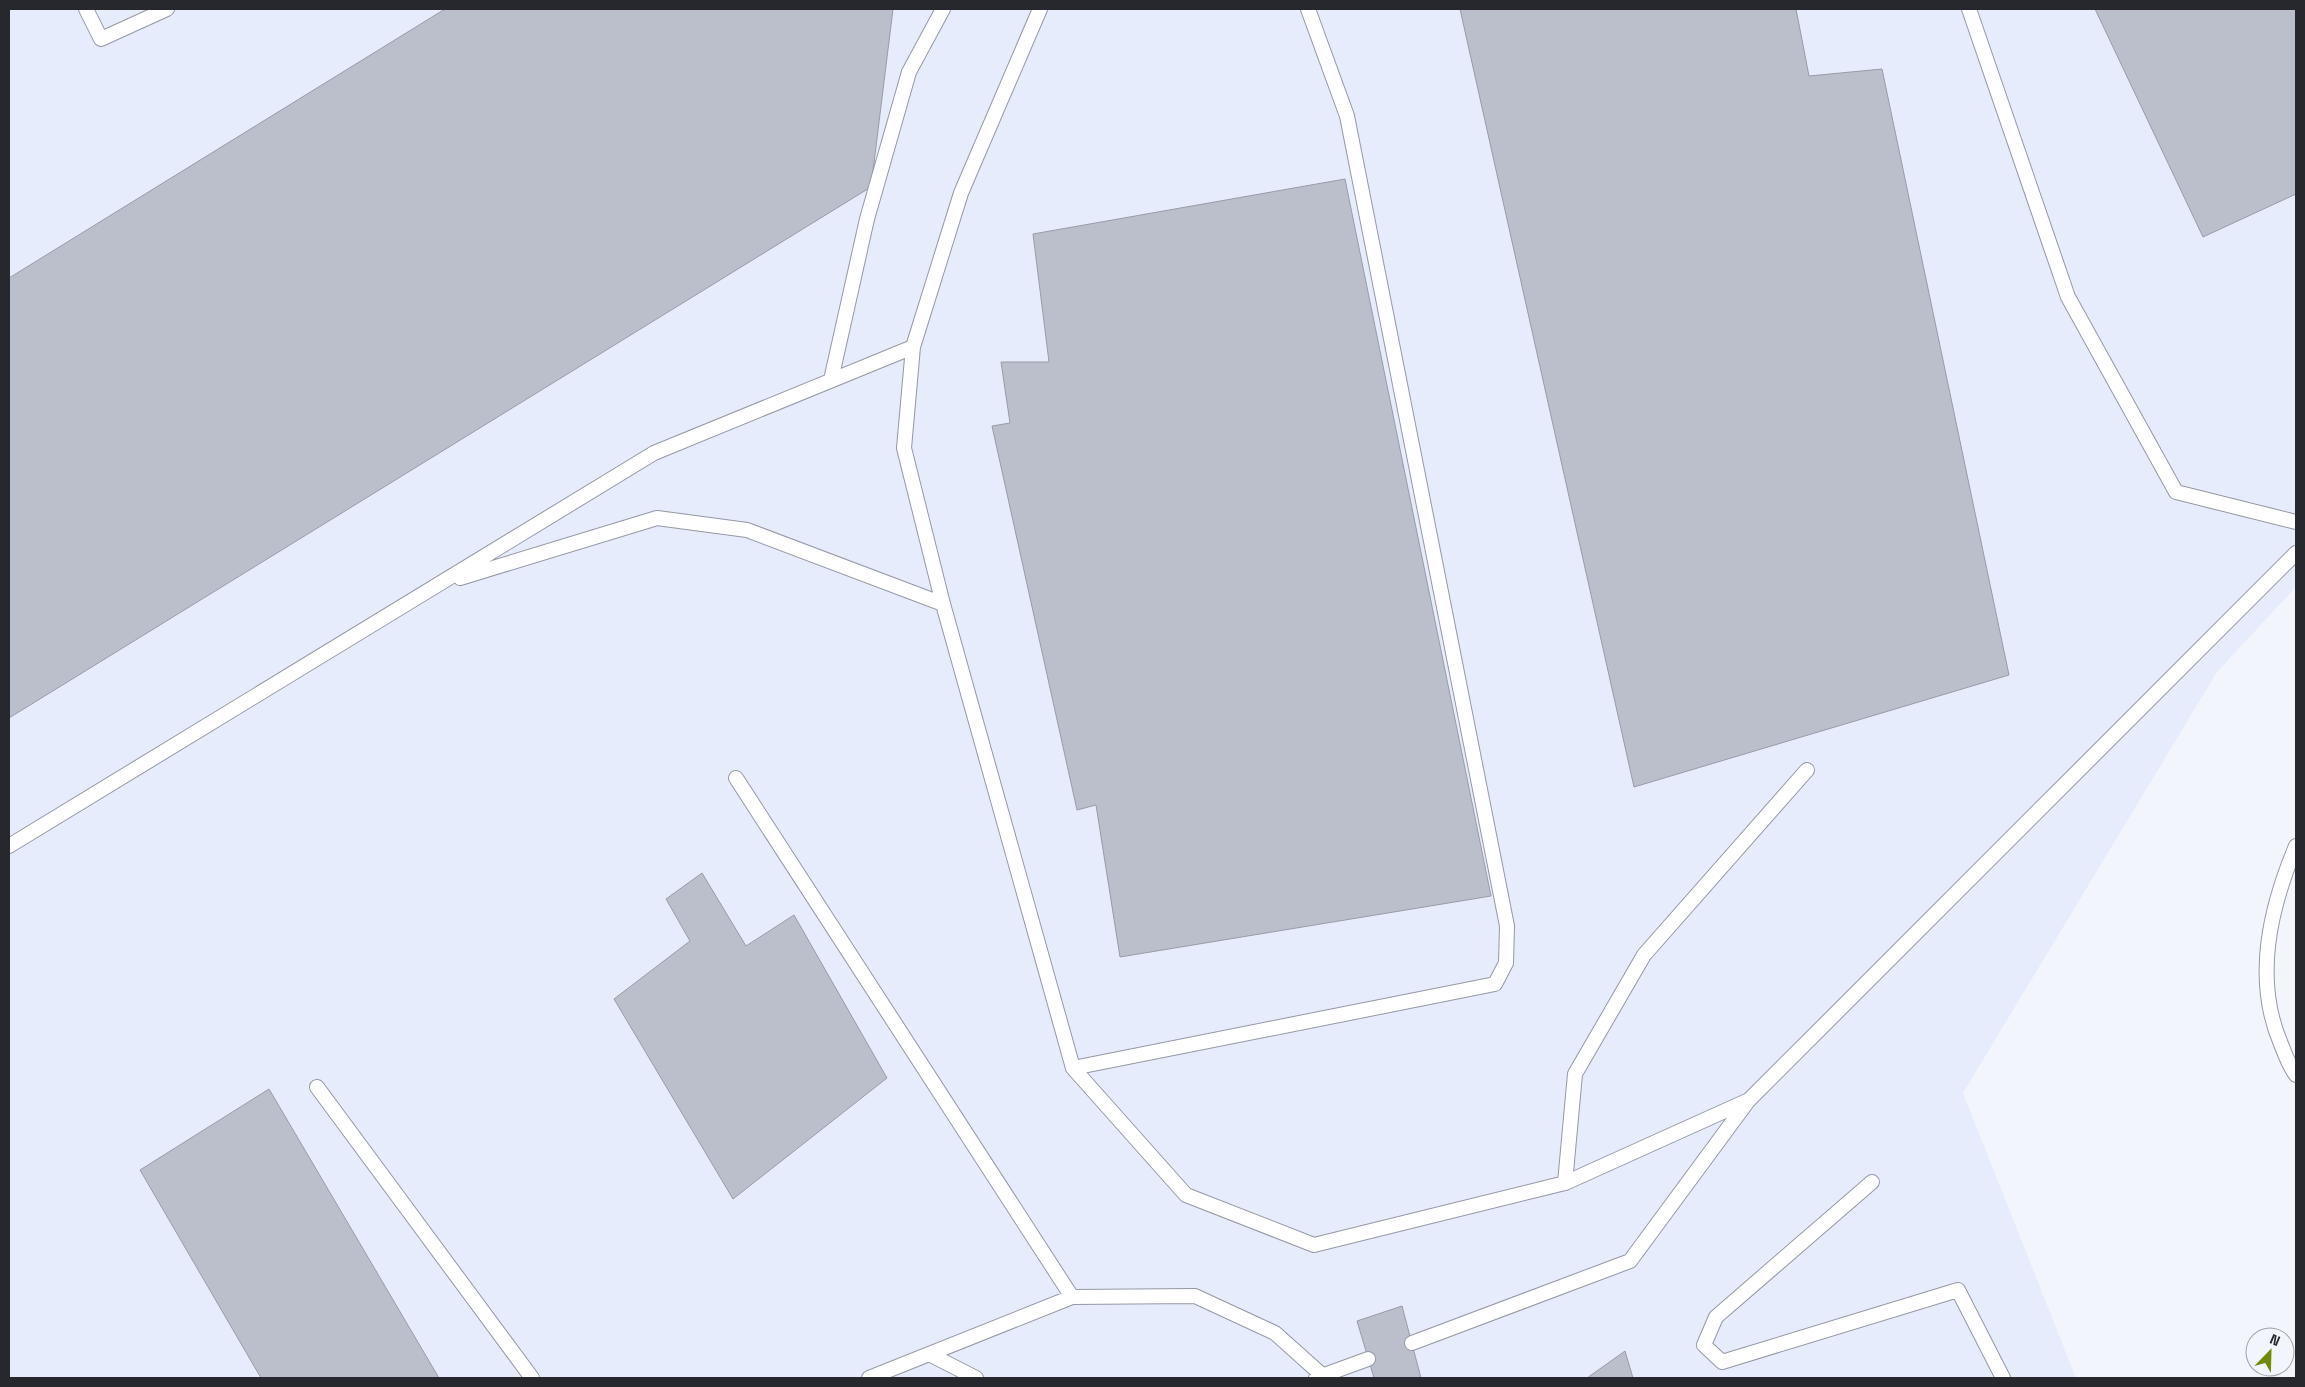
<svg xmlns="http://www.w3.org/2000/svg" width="2305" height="1387" font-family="'Space Grotesk',sans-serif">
  <rect width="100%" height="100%" fill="#f3f5fd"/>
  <path fill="#e7ecfc" d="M9,9H2296V587L2217,672L1963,1093L2076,1378H9Z"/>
  <path fill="#bbbfcc" stroke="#989ba7" d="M445,9H893L871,187L9,718V278Z
    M1460,9H1796L1809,76L1882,69L2009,675L1634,787Z
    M2095,9H2296V194L2203,237Z
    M1345,179L1491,896L1120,957L1096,805L1077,810L992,426L1010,423L1001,362H1049L1033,234Z
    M702,873L746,946L794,915L887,1078L733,1199L614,999L690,941L666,899Z
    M269,1089L439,1378H261L140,1170Z
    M1402,1306L1421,1378H1374L1357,1321Z
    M1625,1351L1633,1378H1587Z"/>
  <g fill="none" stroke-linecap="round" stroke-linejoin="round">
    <defs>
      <path id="service" d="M86,9L101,39L167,9
        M1040,9L961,193L913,347L904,448L943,604L1073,1068L1186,1195L1314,1245L1565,1183L1749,1100L2296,553
        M1969,9L2068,297L2176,492L2296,522
        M831,380L867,219L909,72L943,9
        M460,578L657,518L747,530L943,604
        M736,778L1072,1297
        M9,846L654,453L913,347
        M2296,846C2270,908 2253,979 2281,1044C2285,1054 2289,1066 2296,1075
        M1073,1068L1495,984L1506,963L1507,926L1347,116L1308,9
        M317,1087L532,1378
        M1872,1182L1716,1317L1704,1345L1722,1362L1958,1290L2003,1378
        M1565,1183L1575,1074L1644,955L1807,770
        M1412,1343L1630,1261L1748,1101
        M929,1354L976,1378
        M869,1378L1072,1297L1195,1296L1275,1333L1323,1376
        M1316,1378L1368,1359"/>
    </defs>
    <use href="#service" stroke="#9498a4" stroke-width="16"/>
    <use href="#service" stroke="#fff" stroke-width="14"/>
  </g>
  <rect width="2305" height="1387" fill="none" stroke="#26282d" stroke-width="20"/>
  <g transform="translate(2270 1352) rotate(23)"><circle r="24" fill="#f3f5fd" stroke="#a1a3aa"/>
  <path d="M0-4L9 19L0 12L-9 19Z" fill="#6f8b04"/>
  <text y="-8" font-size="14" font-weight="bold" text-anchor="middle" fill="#26282d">N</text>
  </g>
</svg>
